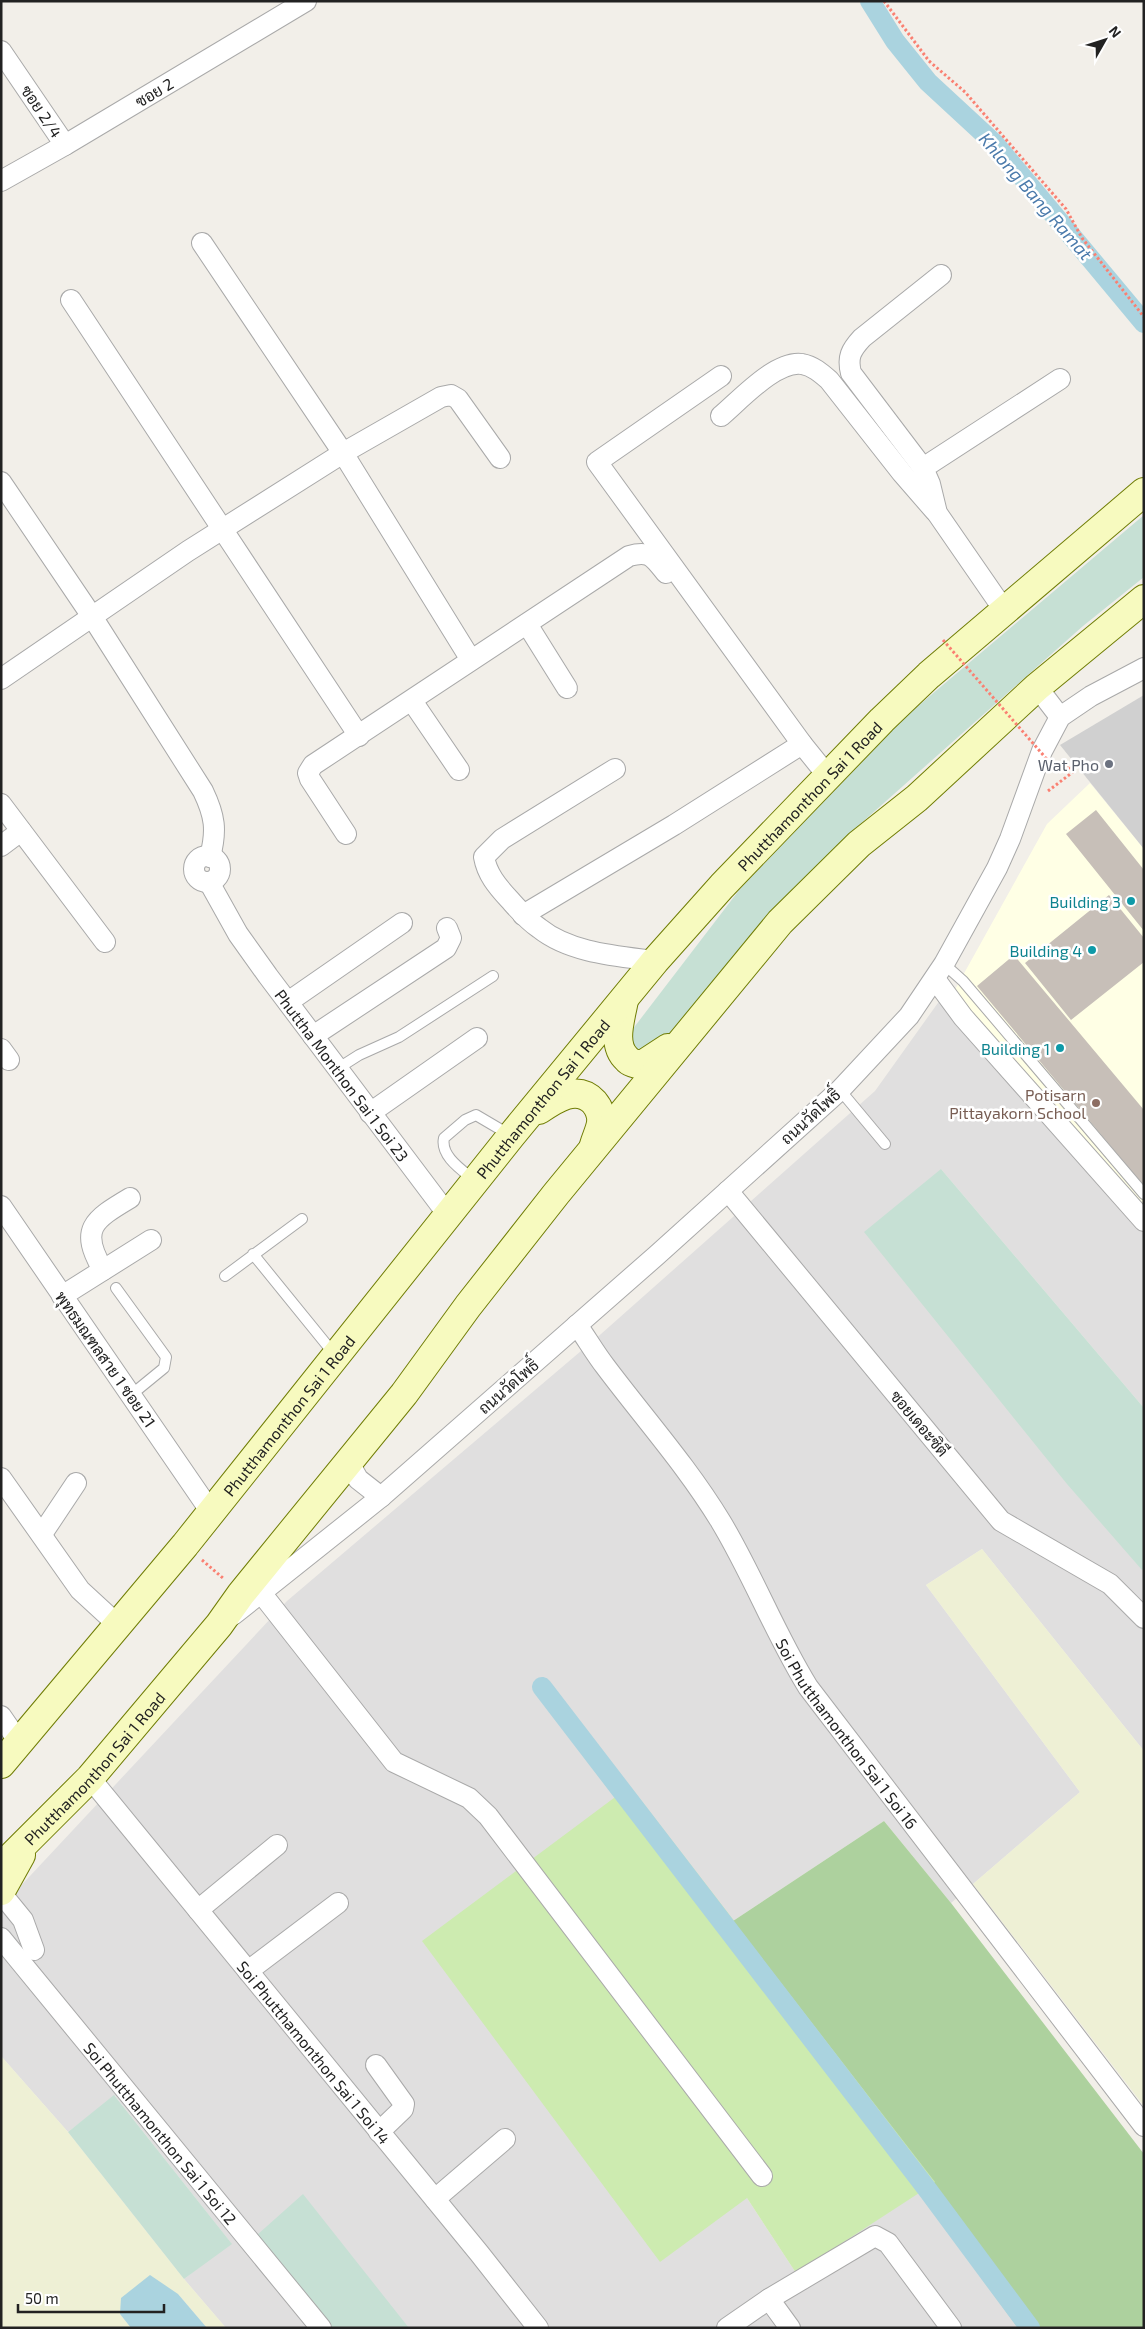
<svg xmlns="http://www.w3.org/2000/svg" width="1145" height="2329" font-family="'Exo 2',Sarabun,sans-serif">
  <rect width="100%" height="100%" fill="#f2efe9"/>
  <path fill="#e0dfdf" d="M940,1000L1144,1212V1408L941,1169L1142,1569L1144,1568V1751L982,1549L926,1585L1080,1792L951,1903L884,1821L733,1921L630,1786L747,2198L796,2273L919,2192L1018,2328H226L184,2279L231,2243L115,2096L68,2132L1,2056V1907L287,1601L601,1334L875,1091Z"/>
  <path fill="#ffffe5" d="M1090,783L1144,849V1212L952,995L1047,824Z"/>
  <path fill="#d0d0d0" d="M1144,695V849L1060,745Z"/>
  <path fill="#eef0d5" d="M982,1549L1144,1751V2106L973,1884L1080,1792L926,1585Z
    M1,2056L68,2132L184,2279L226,2328H207L178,2294L120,2314L131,2328H1Z"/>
  <path fill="#cdebb0" d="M630,1786L936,2182L796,2273L747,2198L660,2262L422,1941Z"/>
  <path fill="#add19e" d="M884,1821L951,1903L1144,2154V2328H1018L919,2192L935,2182L733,1921Z"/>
  <path fill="#c6e0d4" d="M1144,515V577L1083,626L849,834L750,937L657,1048L647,1055L632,1048V1030L740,889L905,717Z
    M941,1169L1144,1408V1568L1142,1570L1067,1484L864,1232Z
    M114,2095L232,2244L184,2279L68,2132Z
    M303,2194L409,2328H332L257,2235Z"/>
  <path fill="#aad3df" d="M150,2275L178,2294L207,2328H131L120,2314L121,2298Z"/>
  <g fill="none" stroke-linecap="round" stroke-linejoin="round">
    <path stroke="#aad3df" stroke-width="20" d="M870,1L895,41L928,82L994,143L1144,323
      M542,1687L927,2189L1030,2328"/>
  </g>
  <path fill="#c7bfb8" d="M1096,810L1144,870V931L1066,834Z
    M1109,895L1144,938V962L1071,1020L1025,963Z
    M1014,955L1144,1110V1186L977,986Z"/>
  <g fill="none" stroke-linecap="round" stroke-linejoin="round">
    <defs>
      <path id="lane" d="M944,964L963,981L1144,1194
        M337,1069L359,1055L399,1037L493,976
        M840,1090L885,1144
        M474,1180C462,1170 440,1156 444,1138L465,1120L476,1115L510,1135
        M253,1254L335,1355
        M225,1276L302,1219
        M116,1288L166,1357L164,1368L131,1395"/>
      <g id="street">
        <path d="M1,51L65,145"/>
        <path d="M1,181L65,145L306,1"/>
        <path d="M202,243L343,453L471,660"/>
        <path d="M71,300L359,736"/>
        <path d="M721,376L597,462L802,744L827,775"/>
        <path d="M721,416C740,400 776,360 802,364C813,366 821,373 829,380L902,473L935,511"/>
        <path d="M923,468L851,373C847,357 851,350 862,338L941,275"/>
        <path d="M1,482L93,618L203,791C215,816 217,830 210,857"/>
        <path d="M1004,610L937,513L930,484L923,468L1060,379"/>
        <path d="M527,624L567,688"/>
        <path d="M1,679L188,551L343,453L441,397L451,395L458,399L500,458"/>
        <path d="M1037,687L1060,717"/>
        <path d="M412,701L459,770"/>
        <path d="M615,769L502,839L484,857C487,874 497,886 509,899C518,909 527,920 539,928C570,953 617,956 655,961"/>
        <path d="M1,804L105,942"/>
        <path d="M346,834L310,779L308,773L313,765L629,556C650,550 653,557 666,573"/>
        <path d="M1,846L21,831"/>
        <circle cx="207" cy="869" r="13"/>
        <path id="s1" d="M209,882L238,934L268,976L448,1215"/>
        <path d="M523,915L674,825L802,744"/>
        <path d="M935,979L963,1017L1144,1221"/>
        <path d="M288,1002L402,923"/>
        <path d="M313,1036L446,948L451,938L447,928"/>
        <path d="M1,1049L9,1060"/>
        <path d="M370,1113L477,1038"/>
        <path d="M728,1191L1001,1521L1110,1584L1144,1618"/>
        <path d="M1,1206L211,1512"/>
        <path d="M103,1270C79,1229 93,1220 130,1198"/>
        <path d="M62,1296L151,1240"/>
        <path id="s2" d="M577,1325C587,1339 595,1353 605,1366C644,1418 687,1466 721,1522C753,1575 775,1634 808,1687L1144,2126"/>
        <path d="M349,1463L358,1479L381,1497"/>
        <path d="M1,1478L80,1590L118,1625"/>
        <path d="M42,1534L76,1483"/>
        <path d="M262,1594L394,1762L469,1798L488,1816L762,2176"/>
        <path d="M233,1615L381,1497L657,1255L840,1090L909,1016L944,964L997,868L1010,839L1042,751L1060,717L1091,696L1144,668"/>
        <path d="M1,1716L19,1742"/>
        <path id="s3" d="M90,1778L479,2253L538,2328"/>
        <path d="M1,1893L23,1920L34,1950"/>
        <path d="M198,1910L277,1845"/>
        <path id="s4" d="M1,1938L321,2328"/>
        <path d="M248,1971L338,1903"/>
        <path d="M376,2065L404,2104L403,2109L379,2132"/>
        <path d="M435,2199L505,2139"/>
        <path d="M769,2299L790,2328"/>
        <path d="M727,2328L769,2299L875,2236L888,2243L951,2328"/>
      </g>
      <g id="secondary">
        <path d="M624,1000C621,1018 611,1045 627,1059C630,1063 637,1064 642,1065L668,1048"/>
        <path d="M539,1110C555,1099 577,1084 594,1102C599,1108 602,1115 601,1123C600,1130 596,1138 594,1145"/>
        <path id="s5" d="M1,1764L185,1545L511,1136L655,961L722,886L882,720L929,675L1144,492"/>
        <path id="s6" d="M1,1867L90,1778L219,1625L241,1594L404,1394L468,1306L556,1194L780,922L859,844L917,798L1037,687L1144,599"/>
        <path d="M1,1891L21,1855"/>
      </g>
    </defs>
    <use href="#lane" stroke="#a9a9a9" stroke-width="12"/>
    <use href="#street" stroke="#a9a9a9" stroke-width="22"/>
    <use href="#secondary" stroke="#707d05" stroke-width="30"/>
    <path stroke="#fa8072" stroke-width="3" stroke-dasharray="2.5 2.5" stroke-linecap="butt" d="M884,1L929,61L965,92L1066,209L1082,238L1144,317
      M1048,791L1073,772L1068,765L1058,772
      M202,1560L224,1579"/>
    <use href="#lane" stroke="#fff" stroke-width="10"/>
    <use href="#street" stroke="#fff" stroke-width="20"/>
    <use href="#secondary" stroke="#f7fabf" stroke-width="28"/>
    <path stroke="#fa8072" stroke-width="3" stroke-dasharray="2.5 2.5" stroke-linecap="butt" d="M943,640L1058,772"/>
  </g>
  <circle fill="#6b7280" stroke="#fff" stroke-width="2" cx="1109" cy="764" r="5"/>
  <g fill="#0f9aa8" stroke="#fff" stroke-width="2">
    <circle cx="1131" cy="901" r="5"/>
    <circle cx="1092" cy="950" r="5"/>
    <circle cx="1060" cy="1048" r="5"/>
  </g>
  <circle fill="#8d6e63" stroke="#fff" stroke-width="2" cx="1096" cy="1103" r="5"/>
  <g text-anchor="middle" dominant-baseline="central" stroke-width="5" stroke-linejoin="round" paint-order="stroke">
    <g font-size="16" fill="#222" stroke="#fff">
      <text transform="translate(154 92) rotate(-31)">ซอย 2</text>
      <text transform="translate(42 111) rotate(56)">ซอย 2/4</text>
      <text stroke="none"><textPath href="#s5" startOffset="1262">Phutthamonthon Sai 1 Road</textPath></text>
      <text stroke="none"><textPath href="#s1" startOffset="235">Phuttha Monthon Sai 1 Soi 23</textPath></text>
      <text stroke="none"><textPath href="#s5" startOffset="858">Phutthamonthon Sai 1 Road</textPath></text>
      <text transform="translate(810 1116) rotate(-42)">ถนนวัดโพธิ์</text>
      <text transform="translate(106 1359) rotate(55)">พุทธมณฑลสาย 1 ซอย 21</text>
      <text transform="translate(508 1386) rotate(-41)">ถนนวัดโพธิ์</text>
      <text stroke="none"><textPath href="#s5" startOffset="452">Phutthamonthon Sai 1 Road</textPath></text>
      <text transform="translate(920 1423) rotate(50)">ซอยเดอะซิตี</text>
      <text stroke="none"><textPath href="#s2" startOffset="491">Soi Phutthamonthon Sai 1 Soi 16</textPath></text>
      <text stroke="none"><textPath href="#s6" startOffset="136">Phutthamonthon Sai 1 Road</textPath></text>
      <text stroke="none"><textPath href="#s3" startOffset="354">Soi Phutthamonthon Sai 1 Soi 14</textPath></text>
      <text stroke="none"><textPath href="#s4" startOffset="252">Soi Phutthamonthon Sai 1 Soi 12</textPath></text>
    </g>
    <g font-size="16" fill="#5b616d" stroke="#fff" text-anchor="end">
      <text x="1099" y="764">Wat Pho</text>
    </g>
    <g font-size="16" fill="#0d838f" stroke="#fff" text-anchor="end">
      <text x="1121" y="901">Building 3</text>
      <text x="1082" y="950">Building 4</text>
      <text x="1050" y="1048">Building 1</text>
    </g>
    <g font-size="16" fill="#785e54" stroke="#fff" text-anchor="end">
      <text x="1086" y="1094">Potisarn<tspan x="1086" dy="18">Pittayakorn School</tspan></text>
    </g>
    <g font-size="18" font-style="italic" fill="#4a7aab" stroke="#fff">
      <text transform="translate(1036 196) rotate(49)">Khlong Bang Ramat</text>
    </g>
  </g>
  <rect width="1145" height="2329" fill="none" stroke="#222222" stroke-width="5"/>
  <g transform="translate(1105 40) rotate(51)" stroke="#ffffff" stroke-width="4" paint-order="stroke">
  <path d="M0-4L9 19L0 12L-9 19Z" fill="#222222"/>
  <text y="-8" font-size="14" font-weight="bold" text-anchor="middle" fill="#222222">N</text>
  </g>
  <path d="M18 2304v8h146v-8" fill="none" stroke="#222222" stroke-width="2.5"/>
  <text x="25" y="2304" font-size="15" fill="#222222" stroke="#ffffff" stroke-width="4" paint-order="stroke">50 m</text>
</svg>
